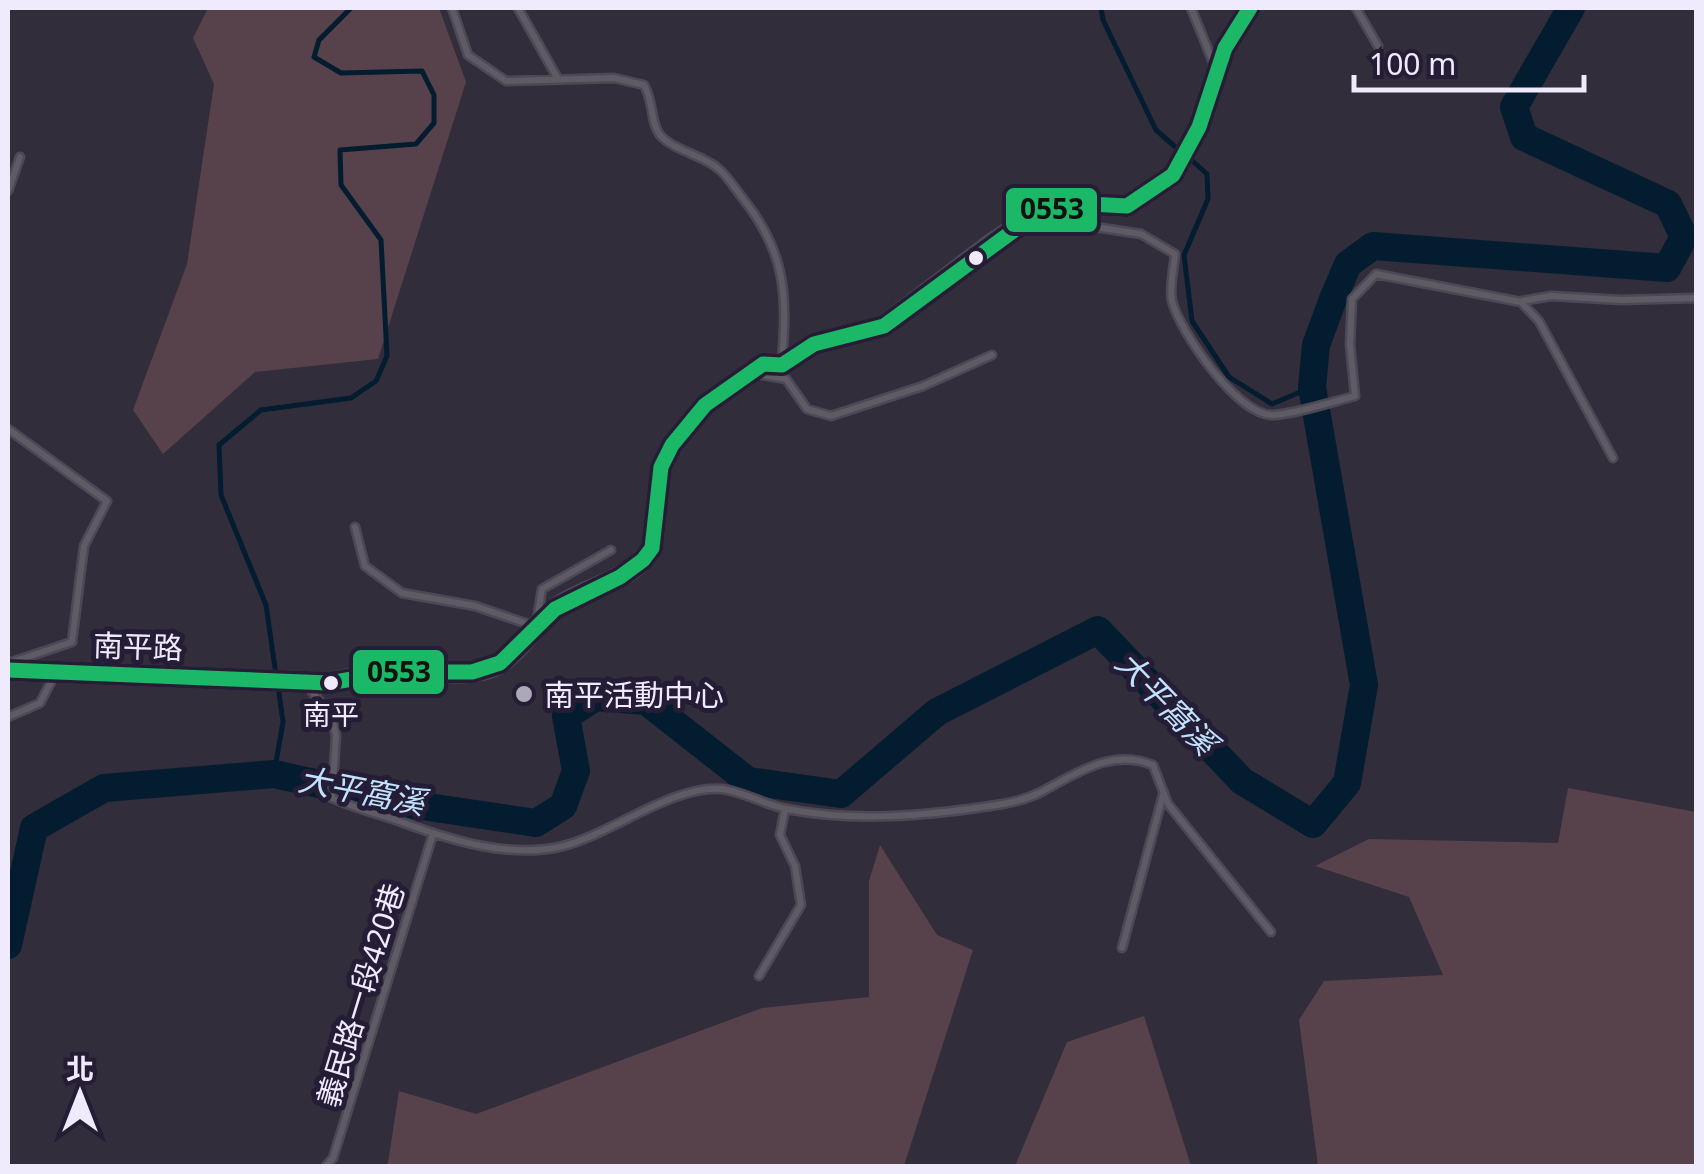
<svg xmlns="http://www.w3.org/2000/svg" width="1704" height="1174" font-family="'Noto Sans','Noto Sans TC',sans-serif">
  <rect width="100%" height="100%" fill="#312d3a"/>
  <path fill="#57424b" d="M208,8H439L466,82L378,359L255,372L163,454L133,410L187,264L214,84L193,38Z
    M1568,788L1696,812V1166H1318L1299,1020L1324,981L1443,975L1409,897L1315,866L1369,839L1558,843Z
    M880,845L937,935L973,950L904,1166H382L388,1163L399,1091L476,1114L762,1008L869,997V881Z
    M1144,1016L1191,1166H1015L1067,1042Z"/>
  <g fill="none" stroke-linecap="round" stroke-linejoin="round">
    <path stroke="#041c2f" stroke-width="5" d="M1101,8L1103,20L1156,130L1180,151
      M1189,158L1207,174L1208,199L1184,255L1192,321L1229,377L1272,404L1312,387
      M276,675L266,605L221,495L219,445L261,410L351,398L376,381L387,356L381,240L341,185L340,150L416,144L434,123V95L422,71L341,73L314,57L319,40L351,8
      M274,774L283,722L278,686"/>
    <path stroke="#041c2f" stroke-width="28" d="M8,945L34,828L104,788L274,774L415,805L536,823L563,806L576,771L566,716L596,697L646,701L748,781L841,794L937,712L1098,630L1242,781L1313,824L1347,783L1364,685L1312,387L1316,345L1333,299L1348,264L1373,246L1667,268L1684,237L1668,204L1524,137L1514,107L1571,8"/>
    <defs>
      <path id="lane" d="M452,8L468,55L506,81L614,78L644,85C654,102 650,122 660,135C674,151 704,155 720,170C729,178 736,190 744,200C785,252 788,295 782,359
        M518,8L558,79
        M1191,8L1215,67
        M1356,8L1378,46
        M8,191L20,157
        M1043,219L1141,234L1175,254C1174,268 1169,287 1172,301C1180,332 1236,413 1271,415C1289,416 1335,401 1355,396L1350,344L1352,299L1376,274L1521,302L1539,321L1613,458
        M1522,301L1551,296L1621,300L1696,298
        M757,374L786,379L807,409L831,416L923,386L992,355
        M8,429L107,501L84,546L72,642L9,663
        M355,527L365,566L402,593L475,606L531,625
        M537,620L542,589L611,550
        M307,685L332,717L336,736L332,798C356,809 380,814 404,823C451,840 507,858 559,847C607,837 673,784 722,789C745,792 765,805 787,809C853,822 924,816 990,806C1006,804 1027,799 1041,792C1077,773 1112,748 1153,765L1168,804L1271,932
        M8,717L40,703L54,676
        M1122,948L1163,795
        M759,976L801,905L795,866L780,835L785,809
        M326,1166L333,1158L433,834"/>
      <path id="secondary" d="M8,670L329,683C358,677 385,671 414,671C440,670 466,677 492,667C513,659 535,624 555,609C586,586 630,583 652,548L661,467L672,445L705,405L763,364L782,365L814,344L884,326L990,245L1032,217L1070,203L1127,206L1173,175L1199,127L1225,48L1250,8"/>
    </defs>
    <use href="#lane" stroke="#4d4855" stroke-width="11"/>
    <use href="#secondary" stroke="#4d4855" stroke-width="22"/>
    <use href="#lane" stroke="#5e5b65" stroke-width="6"/>
    <use href="#secondary" stroke="#5e5b65" stroke-width="18"/>
    <defs>
      <path id="bus-1" d="M8,670L329,683L393,672H472L500,663L555,609L620,577L643,560L652,548L661,467L672,445L705,405L763,364L782,365L814,344L884,326L1032,217L1070,203L1127,206L1173,175L1199,127L1225,48L1250,8"/>
    </defs>
    <use href="#bus-1" stroke="#251d36" stroke-width="22"/>
    <use href="#bus-1" stroke="#1ab867" stroke-width="15"/>
  </g>
  <g fill="#efeafc" stroke="#251d36" stroke-width="4">
    <circle cx="976" cy="258" r="9"/>
    <circle cx="331" cy="683" r="9"/>
  </g>
  <circle fill="#aca8b8" stroke="#251d36" stroke-width="4" cx="524" cy="694" r="10"/>
  <g text-anchor="middle" dominant-baseline="central" stroke-width="10" stroke-linejoin="round" paint-order="stroke">
    <g font-size="28" fill="#efeafc" stroke="#251d36">
      <text x="331" y="714">南平</text>
    </g>
    <g font-size="30" fill="#efeafc" stroke="#251d36">
      <text transform="translate(138 646) rotate(2)">南平路</text>
      <text transform="translate(360 995) rotate(-73)">義民路一段420巷</text>
    </g>
    <g font-size="30" fill="#efeafc" stroke="#251d36" text-anchor="start">
      <text x="544" y="694">南平活動中心</text>
    </g>
    <g font-size="32" font-style="italic" fill="#c1e2fc" stroke="#251d36">
      <text transform="translate(1167 702) rotate(46)">大平窩溪</text>
      <text transform="translate(362 790) rotate(11)">大平窩溪</text>
    </g>
  </g>
  <g stroke="#251d36" stroke-width="4">
    <rect x="1004" y="186" width="95" height="48" rx="10" fill="#1ab867"/>
    <rect x="351" y="648" width="95" height="48" rx="10" fill="#1ab867"/>
  </g>
  <g font-size="28" text-anchor="middle" font-weight="bold" fill="#111">
    <text x="1052" y="219">0553</text>
    <text x="399" y="682">0553</text>
  </g>
  <rect width="1704" height="1174" fill="none" stroke="#efeafc" stroke-width="20"/>
  <g transform="translate(80 1094)" stroke="#251d36" stroke-width="8" paint-order="stroke">
  <path d="M0-8L18 38L0 25L-18 38Z" fill="#efeafc"/>
  <text y="-15" font-size="28" font-weight="bold" text-anchor="middle" fill="#efeafc">北</text>
  </g>
  <path d="M1354 75v15h230v-15" fill="none" stroke="#efeafc" stroke-width="5"/>
  <text x="1369" y="75" font-size="30" fill="#efeafc" stroke="#251d36" stroke-width="8" paint-order="stroke">100 m</text>
</svg>
